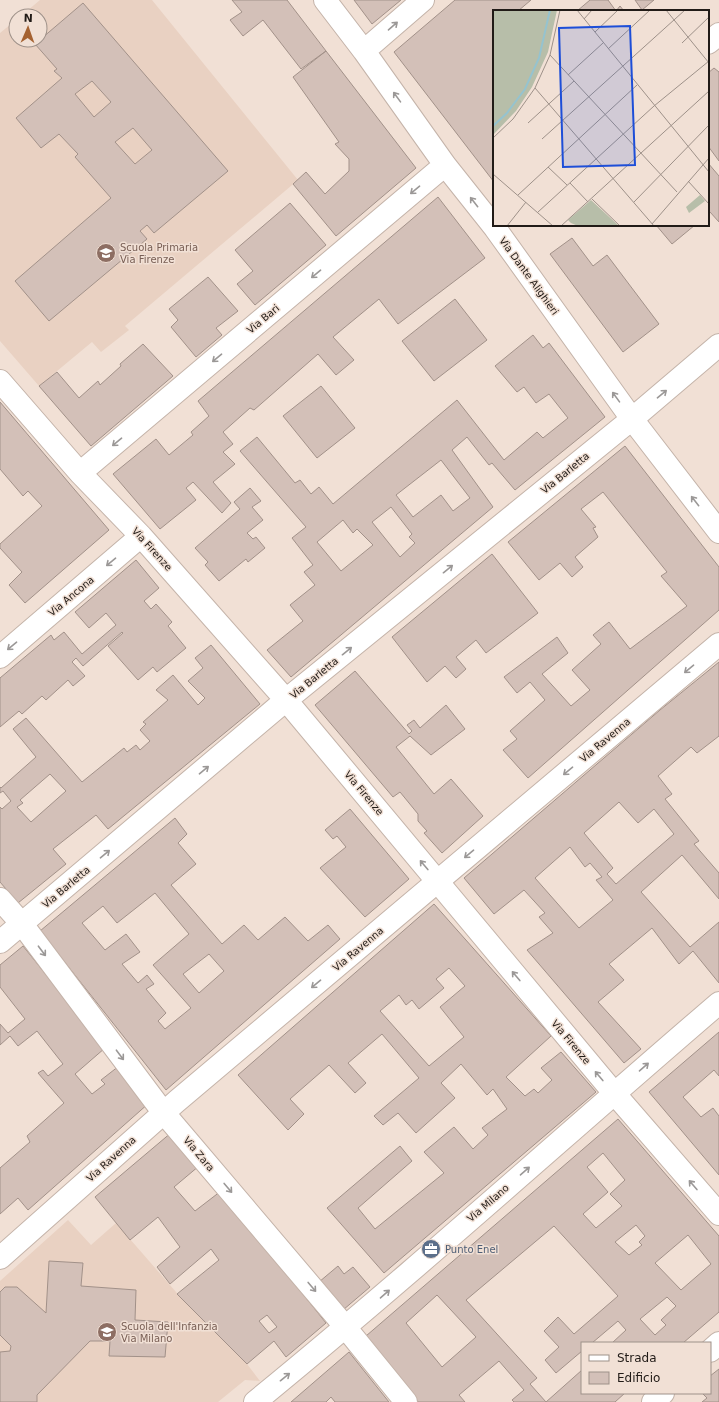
<svg xmlns="http://www.w3.org/2000/svg" width="719" height="1402" font-family="'DejaVu Sans',sans-serif">
  <rect width="100%" height="100%" fill="#f1e0d5"/>
  <path fill="#e9d1c2" d="M40,0H152L298,180L125,326L129,330L101,352L92,342L39,386L0,341V33L16,20V40H40V16H21Z
    M68,1220L91,1245L116,1223L183,1300L247,1364L260,1381L245,1380L218,1402H0V1281Z"/>
  <path fill="#d3c0b8" stroke="#a29189" fill-rule="evenodd" d="M232,0H287L326,51L301,69L263,20L243,36L230,20L242,12Z
    M354,0H401L372,24Z
    M455,0H531L518,11H494V182L394,52Z
    M590,0H608L616,11L620,6L624,11H577Z
    M635,0H654L642,10Z
    M83,3L228,171L154,233L147,225L140,231L147,239L49,321L15,281L111,198L75,157L78,154L59,134L41,148L16,118L62,78L54,71L57,69L35,44ZM92,81L111,102L94,117L75,94ZM133,128L152,150L135,164L115,142Z
    M326,51L416,168L336,236L293,184L306,172L325,194L349,171V159L335,144L339,142L293,77Z
    M714,68L719,72V161L708,146V73Z
    M708,163L719,176V222L710,212L708,214Z
    M438,197L485,258L398,324L379,299L333,337L354,360L336,375L318,354L254,410L250,408L223,432L233,444L223,452L235,464L213,482L231,503L222,513L193,482L186,488L196,500L160,529L113,474L156,439L169,455L193,435L191,432L209,416L198,401Z
    M290,203L326,245L255,305L237,284L253,271L235,250Z
    M656,225H695L672,244Z
    M572,238L593,266L607,255L659,324L623,352L550,254Z
    M208,277L238,311L216,328L222,335L196,357L171,327L178,320L169,309Z
    M455,299L487,340L434,381L402,341Z
    M533,335L543,348L549,343L605,417L515,490L492,463L489,465L467,437L452,450L493,507L291,677L267,650L303,621L290,605L315,585L304,572L313,565L292,538L306,527L240,451L257,437L295,483L300,480L311,494L319,487L333,504L457,400L504,460L537,432L543,438L568,418L549,394L536,403L524,387L517,392L495,366ZM441,460L470,498L453,511L441,495L413,517L396,495ZM391,507L412,534L409,537L415,543L400,557L372,522ZM343,520L353,533L357,529L373,545L341,571L317,542Z
    M143,344L173,376L91,446L39,386L57,372L79,398L98,381L100,385L121,366L120,364Z
    M321,386L355,428L317,458L283,416Z
    M0,402L109,530L25,603L9,585L22,572L0,548V544L42,506L28,491L23,496L0,469Z
    M625,446L719,567V610L528,778L503,750L517,739L510,731L545,700L530,682L517,693L504,677L557,637L568,653L542,674L571,706L590,690L572,670L601,644L593,635L609,622L630,649L687,606L661,576L667,572L603,492L581,509L596,527L593,528L598,537L575,557L583,567L572,577L560,563L539,580L508,542Z
    M250,488L261,501L252,507L263,520L247,533L253,539L256,537L265,548L248,562L246,559L219,581L205,565L208,562L195,548L240,509L234,502Z
    M492,554L538,613L486,653L476,640L456,657L466,669L456,678L445,666L427,682L392,637Z
    M136,560L159,588L144,601L151,609L156,604L172,622L168,626L186,648L157,672L153,667L138,680L108,646L123,633L122,632L83,666L76,658L72,662L85,676L73,686L68,680L46,700L42,696L22,714L19,711L0,727V678L51,635L54,640L64,632L82,654L116,625L106,613L89,628L75,612Z
    M211,645L260,704L108,829L96,815L53,849L66,864L18,903L0,882V807L2,809L11,801L3,791L0,793V787L1,788L36,757L13,729L26,718L82,782L124,748L127,752L136,745L140,750L150,741L140,730L146,724L143,722L168,700L156,690L173,675L198,705L205,698L188,681L203,668L195,658ZM50,774L66,791L31,822L17,807L23,803L20,800Z
    M719,662V736L697,753L691,747L658,776L672,794L665,799L699,841L694,844L719,873V899L682,855L641,892L690,947L719,922V983L693,951L679,964L652,928L609,964L624,980L598,1002L641,1049L624,1063L527,950L553,933L539,917L545,913L524,890L494,914L464,878L660,710ZM619,802L638,823L654,809L674,834L616,884L607,874L613,868L584,833ZM570,847L585,867L590,863L602,877L596,880L613,900L579,928L535,878Z
    M355,671L409,734L412,731L407,725L414,720L420,728L446,705L465,729L431,755L410,736L396,747L434,794L451,779L483,816L442,853L424,833L427,831L418,821V814L400,792L393,797L315,705Z
    M350,809L409,879L365,917L320,868L346,847L337,836L333,839L325,830Z
    M175,818L187,834L178,843L196,864L171,885L222,944L244,925L258,940L285,917L308,941L328,925L340,939L166,1090L40,931ZM155,893L189,934L153,965L191,1008L165,1029L158,1021L166,1013L146,989L154,984L147,975L138,983L122,964L140,952L126,934L105,950L82,923L103,906L117,923ZM209,954L224,971L199,993L183,974Z
    M434,904L551,1036L506,1077L525,1096L534,1089L538,1093L552,1080L541,1068L561,1052L596,1092L384,1273L327,1208L400,1146L412,1161L358,1208L375,1229L444,1173L424,1152L454,1127L473,1149L488,1135L482,1128L507,1109L493,1089L487,1095L461,1064L441,1083L455,1098L416,1133L398,1113L383,1125L374,1116L419,1078L382,1034L348,1063L366,1083L355,1093L329,1065L290,1099L304,1114L288,1130L238,1075ZM449,968L465,986L440,1007L464,1037L429,1066L380,1011L399,995L406,1005L412,1000L419,1009L444,988L436,979Z
    M23,946L105,1048L75,1074L92,1094L105,1084L101,1080L119,1066L149,1103L28,1210L18,1198L0,1214V1168L30,1142L27,1136L64,1103L38,1073L43,1070L48,1076L63,1064L37,1031L18,1046L10,1036L0,1045V1024L8,1033L25,1019L0,987V965Z
    M719,1032V1076L714,1070L683,1097L701,1117L713,1108L719,1116V1175L649,1092Z
    M618,1119L719,1236V1312L683,1343H612L626,1330L618,1321L592,1343H582V1351L556,1373L545,1360L559,1347L544,1331L558,1317L574,1334L618,1296L554,1226L466,1300L537,1378L530,1384L546,1402H514L512,1400L524,1390L499,1361L459,1395L465,1402H418L366,1336ZM603,1153L625,1180L610,1194L622,1206L596,1228L583,1214L608,1192L587,1167ZM636,1225L645,1236L639,1242L642,1245L629,1255L615,1242ZM688,1235L711,1264L681,1290L655,1263ZM437,1295L476,1337L442,1367L406,1323ZM667,1297L676,1306L661,1320L666,1325L655,1335L640,1319Z
    M172,1132L199,1166L174,1187L195,1211L221,1191L326,1323L286,1357L274,1341L247,1364L177,1294L219,1260L211,1249L170,1284L157,1267L180,1247L158,1217L130,1240L95,1197ZM267,1315L277,1327L269,1333L259,1321Z
    M49,1261L83,1263L81,1286L136,1290L135,1320L168,1322L165,1357L109,1356L110,1341H90L37,1395V1402H0V1352L10,1351L11,1346L0,1335V1292L5,1287H17L46,1313Z
    M338,1266L344,1274L353,1267L370,1287L343,1310L319,1282Z
    M349,1352L389,1402H335L331,1397L326,1402H291Z
    M719,1369V1402H702L707,1398L702,1393H710V1376Z
    M582,1370V1393H625L615,1402H546Z"/>
  <g fill="none" stroke-linecap="round" stroke-linejoin="round">
    <defs>
      <path id="minor" d="M325,0L364,51L445,165L495,228L632,419L719,532
        M708,43L719,34
        M364,51L423,0
        M0,381L80,473L141,536L286,700L614,1093L719,1214
        M80,473L445,165
        M0,657L141,536
        M0,899L22,924L163,1112L337,1317L406,1402
        M0,942L286,700L632,419L719,345
        M0,1258L177,1101L719,644
        M710,1351L719,1343
        M255,1402C413,1273 564,1136 719,1003
        M653,1402L663,1393"/>
    </defs>
    <use href="#minor" stroke="#c4b3a9" stroke-width="24"/>
    <use href="#minor" stroke="#fff" stroke-width="22"/>
  </g>
  <defs><path id="oneway-shaft" d="M-6 0H5M1.5-3L5.5 0L1.5 3" fill="none" stroke-width="1.6" stroke-linecap="round" stroke-linejoin="round"/></defs>
  <g stroke="#9b9897">
    <use href="#oneway-shaft" transform="translate(393 26) rotate(-41)"/>
    <use href="#oneway-shaft" transform="translate(397 97) rotate(-126)"/>
    <use href="#oneway-shaft" transform="translate(415 190) rotate(140)"/>
    <use href="#oneway-shaft" transform="translate(474 202) rotate(-128)"/>
    <use href="#oneway-shaft" transform="translate(316 274) rotate(140)"/>
    <use href="#oneway-shaft" transform="translate(217 358) rotate(140)"/>
    <use href="#oneway-shaft" transform="translate(662 394) rotate(-40)"/>
    <use href="#oneway-shaft" transform="translate(616 397) rotate(-126)"/>
    <use href="#oneway-shaft" transform="translate(117 442) rotate(140)"/>
    <use href="#oneway-shaft" transform="translate(695 501) rotate(-128)"/>
    <use href="#oneway-shaft" transform="translate(111 562) rotate(140)"/>
    <use href="#oneway-shaft" transform="translate(448 569) rotate(-39)"/>
    <use href="#oneway-shaft" transform="translate(12 646) rotate(140)"/>
    <use href="#oneway-shaft" transform="translate(347 651) rotate(-39)"/>
    <use href="#oneway-shaft" transform="translate(689 669) rotate(140)"/>
    <use href="#oneway-shaft" transform="translate(204 770) rotate(-40)"/>
    <use href="#oneway-shaft" transform="translate(568 771) rotate(140)"/>
    <use href="#oneway-shaft" transform="translate(105 854) rotate(-40)"/>
    <use href="#oneway-shaft" transform="translate(469 854) rotate(140)"/>
    <use href="#oneway-shaft" transform="translate(424 865) rotate(-130)"/>
    <use href="#oneway-shaft" transform="translate(42 951) rotate(53)"/>
    <use href="#oneway-shaft" transform="translate(516 976) rotate(-130)"/>
    <use href="#oneway-shaft" transform="translate(316 984) rotate(140)"/>
    <use href="#oneway-shaft" transform="translate(120 1055) rotate(53)"/>
    <use href="#oneway-shaft" transform="translate(644 1067) rotate(-41)"/>
    <use href="#oneway-shaft" transform="translate(599 1076) rotate(-130)"/>
    <use href="#oneway-shaft" transform="translate(525 1171) rotate(-41)"/>
    <use href="#oneway-shaft" transform="translate(693 1185) rotate(-131)"/>
    <use href="#oneway-shaft" transform="translate(228 1188) rotate(50)"/>
    <use href="#oneway-shaft" transform="translate(312 1287) rotate(50)"/>
    <use href="#oneway-shaft" transform="translate(385 1294) rotate(-41)"/>
    <use href="#oneway-shaft" transform="translate(285 1377) rotate(-39)"/>
  </g>
  <defs>
    <symbol id="school-disc" viewBox="-11 -11 22 22"><circle r="9.5" fill="#8d6e63" stroke="#f1e0d5"/><path d="M0-5L7-2L0 1L-7-2ZM-4 1L0 2.5L4 1V4Q0 6-4 4Z" fill="#fff"/></symbol>
    <symbol id="office-disc" viewBox="-11 -11 22 22"><circle r="9.5" fill="#5c6f8a" stroke="#f1e0d5"/><path d="M-6-3h4V-5.5h4V-3h4V5H-6ZM-1-4.5V-3h2v-1.5ZM-6 0V1H6V0Z" fill="#fff"/></symbol>
  </defs>
  <g fill-rule="evenodd">
    <use href="#school-disc" x="95" y="242" width="22" height="22"/>
    <use href="#office-disc" x="420" y="1238" width="22" height="22"/>
    <use href="#school-disc" x="96" y="1321" width="22" height="22"/>
  </g>
  <g text-anchor="middle" dominant-baseline="central" stroke-width="3" stroke-linejoin="round" paint-order="stroke">
    <g font-size="10" fill="#785e54" stroke="#f1e0d5" text-anchor="start">
      <text x="120" y="247">Scuola Primaria<tspan x="120" dy="12">Via Firenze</tspan></text>
      <text x="121" y="1326">Scuola dell'Infanzia<tspan x="121" dy="12">Via Milano</tspan></text>
    </g>
    <g font-size="10" fill="#211b17" stroke="#f1e0d5">
      <text transform="translate(529 276) rotate(54)">Via Dante Alighieri</text>
      <text transform="translate(263 319) rotate(-40)">Via Bari</text>
      <text transform="translate(565 473) rotate(-39)">Via Barletta</text>
      <text transform="translate(152 549) rotate(48)">Via Firenze</text>
      <text transform="translate(71 596) rotate(-40)">Via Ancona</text>
      <text transform="translate(314 678) rotate(-39)">Via Barletta</text>
      <text transform="translate(605 740) rotate(-40)">Via Ravenna</text>
      <text transform="translate(364 793) rotate(50)">Via Firenze</text>
      <text transform="translate(66 887) rotate(-40)">Via Barletta</text>
      <text transform="translate(358 949) rotate(-40)">Via Ravenna</text>
      <text transform="translate(571 1042) rotate(50)">Via Firenze</text>
      <text transform="translate(199 1154) rotate(50)">Via Zara</text>
      <text transform="translate(111 1159) rotate(-42)">Via Ravenna</text>
      <text transform="translate(488 1203) rotate(-41)">Via Milano</text>
    </g>
    <g font-size="10" fill="#4e5e75" stroke="#f1e0d5" text-anchor="start">
      <text x="445" y="1249">Punto Enel</text>
    </g>
  </g>
  <g transform="translate(493 10)">
    <rect width="216" height="216" fill="#f1e0d5"/>
    <path d="M0,0H64L55,42L39,77L23,101L0,125ZM207,185L212,191L196,203L193,197ZM98,190L126,216H85L78,213L75,210Z" fill="#b7bea9"/>
    <path fill="none" stroke="#95c3cf" stroke-width="2" d="M0,116L14,103L32,79L46,48L57,0"/>
    <path fill="none" stroke="#9e9189" stroke-width="1" d="M84,0L216,162M173,0L216,53M91,9L99,0M102,22L125,0M189,33L216,7M115,39L157,0M57,45L184,182M75,65L110,33M42,78L161,216M35,113L81,71M0,128L20,109L42,78L57,45L67,0M49,129L192,0M55,157L74,175M0,164L60,216M195,171L216,194M77,173L95,192M25,185L144,75M99,189L127,216M141,192L216,115M45,202L161,96L216,51M159,214L216,148M14,216L33,192M68,216L216,81"/>
    <path fill="#1d4ed8" fill-opacity="0.15" stroke="#1d4ed8" stroke-width="2" d="M137,16L142,155L70,157L66,18Z"/>
    <rect width="216" height="216" fill="none" stroke="#211b17" stroke-width="2"/>
  </g>
  <rect x="581" y="1342" width="130" height="52" fill="#f1e0d5" stroke="#9e9189"/>
  <rect x="589" y="1355" width="20" height="6" fill="#ffffff" stroke="#9e9189"/>
  <text x="617" y="1362" font-size="12" fill="#211b17">Strada</text>
  <rect x="589" y="1372" width="20" height="12" fill="#d3c0b8" stroke="#9e9189"/>
  <text x="617" y="1382" font-size="12" fill="#211b17">Edificio</text>
  <g transform="translate(28 28) rotate(2)"><circle r="19" fill="#f1e0d5" stroke="#9e9189"/>
  <path d="M0-3L7 15L0 10L-7 15Z" fill="#a56231"/>
  <text y="-6" font-size="11" font-weight="bold" text-anchor="middle" fill="#211b17">N</text>
  </g>
</svg>
